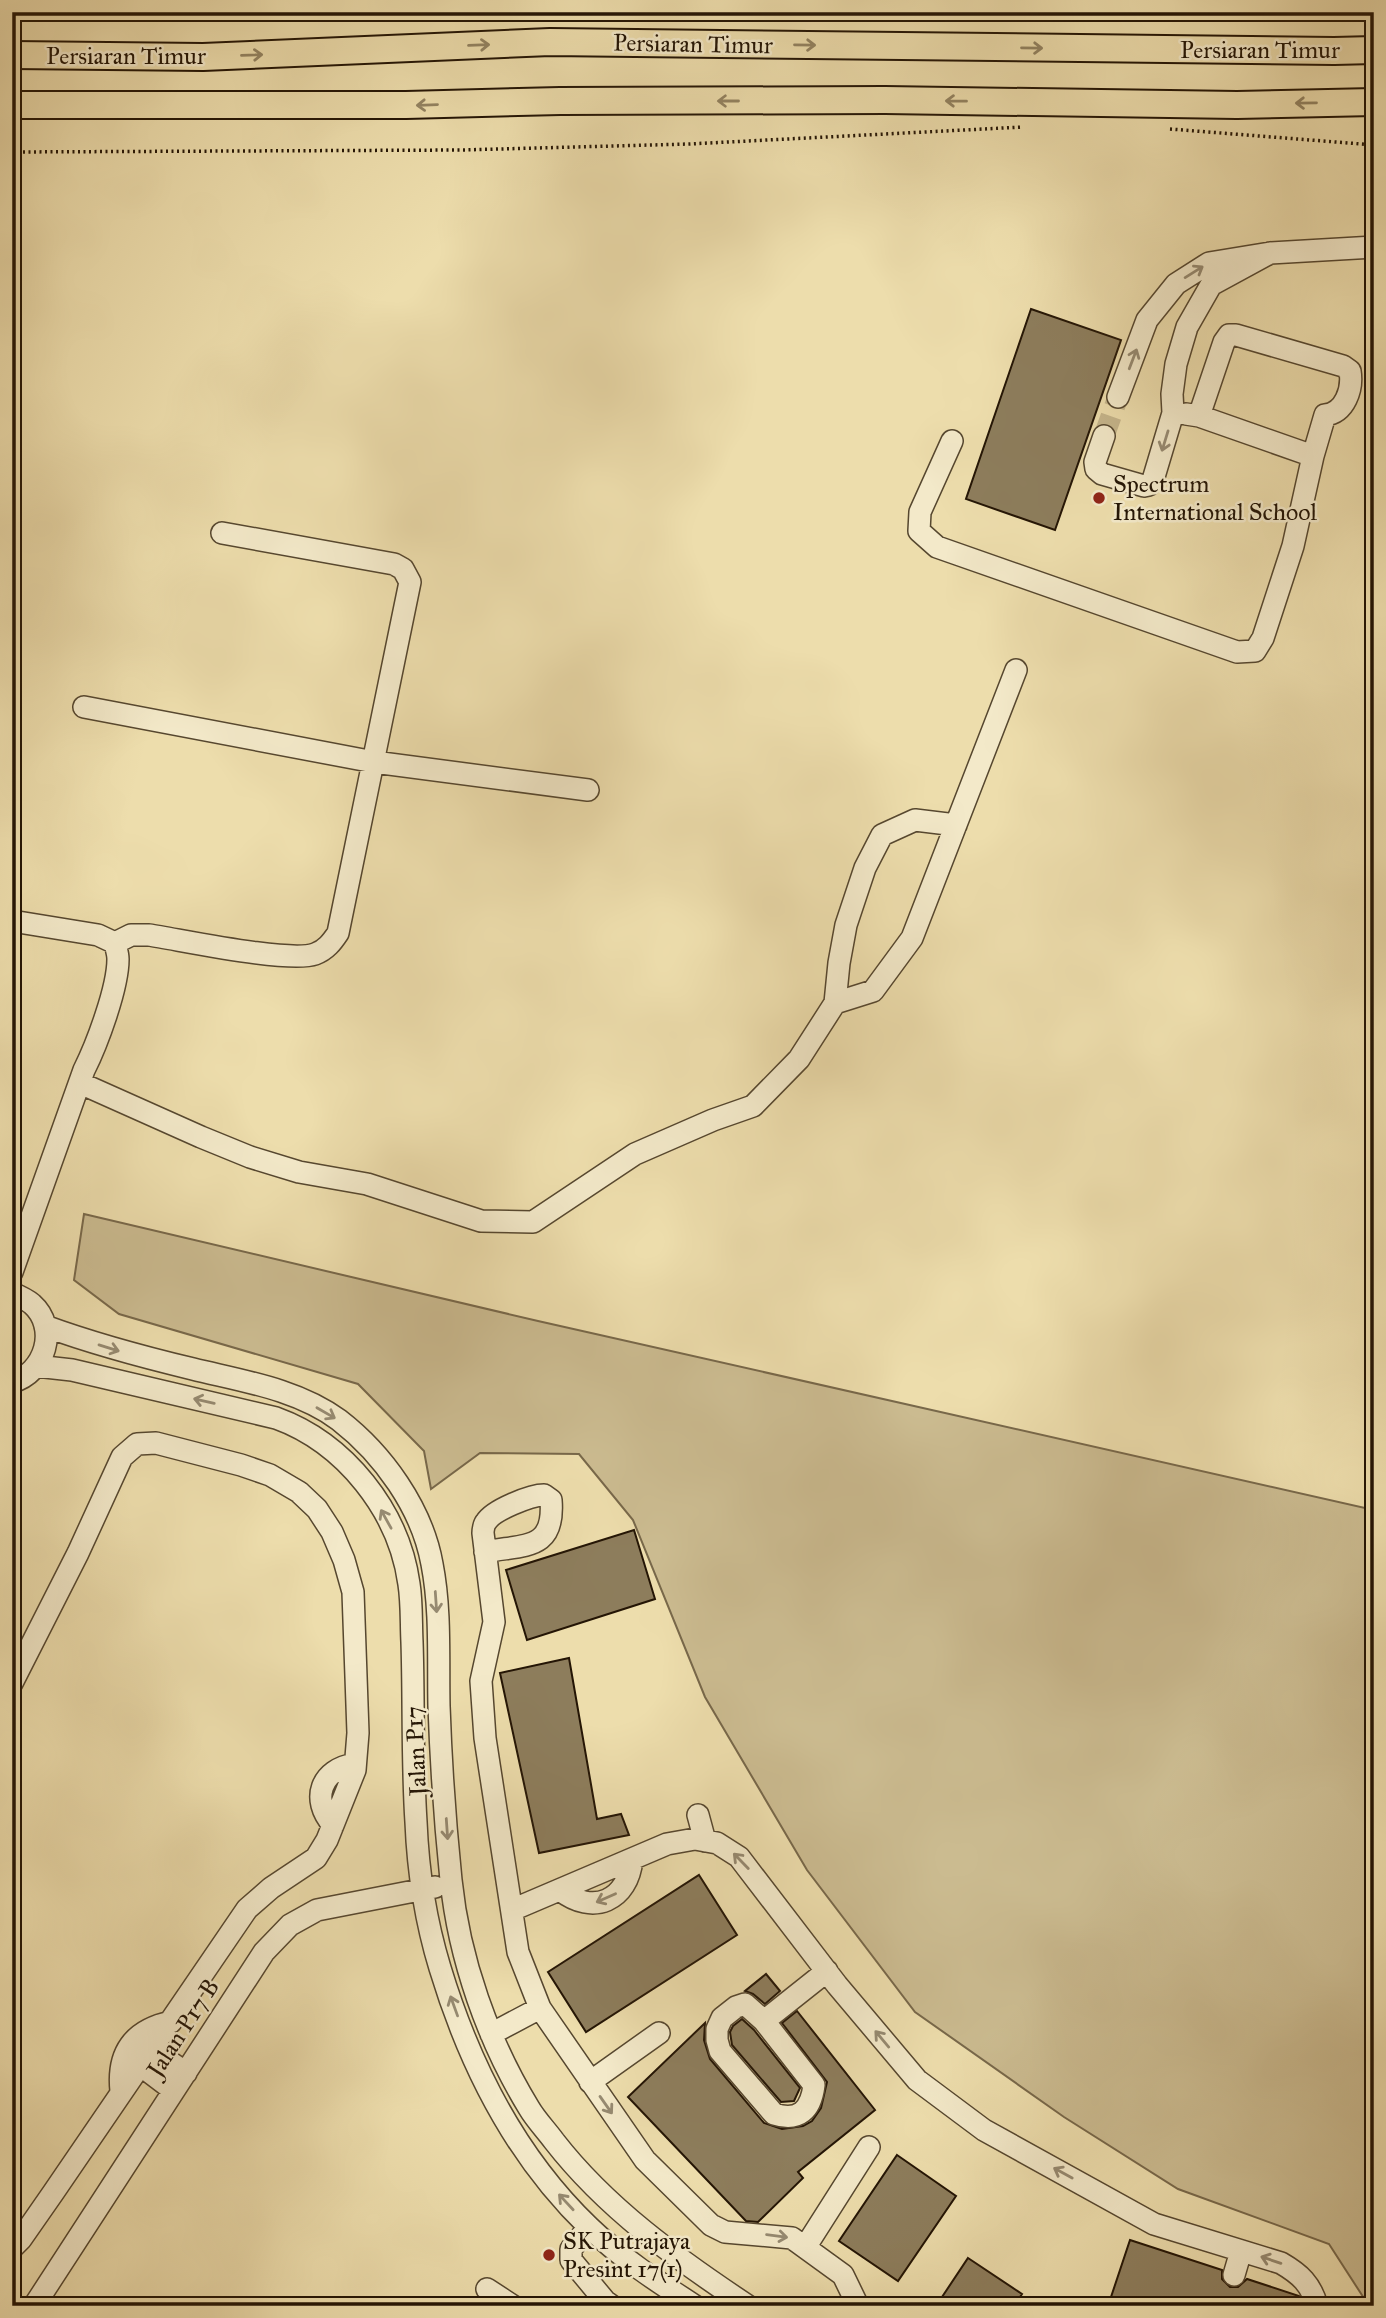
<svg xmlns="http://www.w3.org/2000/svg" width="1386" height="2318" font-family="'IM FELL Great Primer',serif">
  <rect width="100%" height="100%" fill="#edddac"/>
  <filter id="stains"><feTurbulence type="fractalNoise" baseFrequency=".00286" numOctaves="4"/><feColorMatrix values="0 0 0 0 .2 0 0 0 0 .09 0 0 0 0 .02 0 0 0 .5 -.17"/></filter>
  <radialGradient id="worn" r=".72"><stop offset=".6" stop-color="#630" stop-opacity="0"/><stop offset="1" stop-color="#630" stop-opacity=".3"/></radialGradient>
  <path fill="#cbbb90" stroke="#78684a" stroke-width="2" d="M84,1214L538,1321L1374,1510L1373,2306H1369L1329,2244L1178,2189L1064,2117L915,2012L807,1870L705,1697L633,1520L579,1454L480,1453L431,1489L424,1451L358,1384L119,1314L74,1280Z"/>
  <path fill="#8d7d5c" stroke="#241505" stroke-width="2" d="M1031,309L1121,340L1055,530L966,499Z
    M634,1530L655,1599L527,1640L506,1570Z
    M569,1658L597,1819L621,1814L629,1835L539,1853L500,1673Z
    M699,1875L737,1935L586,2032L548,1972Z
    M766,1974L780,1991L765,2004L753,1994L745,1991Z
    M797,2011L875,2110L798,2172L803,2178L758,2222L746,2221L628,2097L705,2023L704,2040L710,2059L764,2123L782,2129L803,2126L812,2121L821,2108L827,2082L782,2023Z
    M742,2019L754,2030L800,2088L794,2101L781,2102L732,2045L730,2032L733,2026Z
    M897,2155L956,2196L898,2281L839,2241Z
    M1130,2240L1222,2270V2279L1230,2287H1238L1247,2279L1299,2296L1303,2306H1108Z
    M968,2258L1022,2294L1014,2306H936Z"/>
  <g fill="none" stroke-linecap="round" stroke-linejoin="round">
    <path stroke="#c5b58b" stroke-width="21" stroke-dasharray="21 10" stroke-linecap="butt" d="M1104,436L1118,397"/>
    <defs>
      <path id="minor" d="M1118,397L1147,320L1176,284L1209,263L1270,253L1374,247
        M1186,414L1199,416L1313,456
        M1104,436L1095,462L1096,469L1102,474L1144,486L1149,485L1153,480L1173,413L1172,394L1176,364L1187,327L1211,285L1270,253
        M952,441L920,512L919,531L937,547L1237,652L1255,651L1263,638L1293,546L1313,456L1325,415C1345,413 1353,389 1350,371L1343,366L1236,335H1229L1224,342L1199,416
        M84,707L374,762L588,790
        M12,921L98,935L115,943C116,948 118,954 118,959C118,988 97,1044 84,1070L12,1272
        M115,943L131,935H149C182,940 289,963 315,954C326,950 332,942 338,933L410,582L403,569L394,564L222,533
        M835,1003L839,963L846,925L865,868L882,835L915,820L956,825
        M80,1083L201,1137L250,1157L299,1172L367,1184L481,1221L533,1222L635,1154L713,1120L753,1106L799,1059L835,1003L873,991L912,938L1016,670
        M12,1293C19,1296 27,1300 32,1304C59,1328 45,1373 12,1382
        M45,1326C94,1344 143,1357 193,1369C242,1381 297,1389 339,1420C383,1454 422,1508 432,1564C441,1610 438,1659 439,1706C441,1764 445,1822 451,1880C459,1959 488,2041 529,2108C536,2120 546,2130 554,2141C606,2208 677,2259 748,2306
        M36,1366L72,1370L276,1418C345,1443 399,1511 409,1584C412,1603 411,1623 412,1642C414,1702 412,1762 416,1822C418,1871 426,1922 440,1968C469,2064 516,2157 589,2227C621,2258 658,2282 695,2306
        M485,1552C525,1544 555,1551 551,1500L544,1495C531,1495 493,1510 486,1522C484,1524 483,1530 483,1533L494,1622L481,1681L485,1738L518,1952L540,2008L645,2160L711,2225L725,2232L792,2238L843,2275L858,2306
        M12,1683L78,1553L122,1457L137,1444L156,1443L241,1465L270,1475L299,1492L317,1509L332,1532L344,1560L353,1592L358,1733L355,1770L327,1840L316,1858L271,1888L247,1909L53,2193L21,2239L12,2248
        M698,1815L705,1841
        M333,1825C310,1799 321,1769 355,1764
        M560,1890C593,1916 628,1901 632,1859
        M512,1910L667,1844L695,1839L717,1843L739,1857L837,1985L917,2080L984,2130L1154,2224L1281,2263C1300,2274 1311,2284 1317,2306
        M745,2004L764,2021L814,2085C811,2110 799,2122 774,2114L720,2051L717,2040V2029L722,2018L736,2007Z
        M764,2021L827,1971
        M491,2034L540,2008
        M151,2049L186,2073
        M140,2065L173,2090
        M590,2082L659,2033
        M121,2091C117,2053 133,2030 171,2022
        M589,2227L571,2249V2260L605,2301L612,2306
        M806,2246L869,2147
        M1234,2275L1241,2251
        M487,2289L513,2306
        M34,2306L264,1952L290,1925L317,1910L435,1887"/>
      <path id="major" d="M12,55L203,57L550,42L1334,51L1374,50
        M12,105H406L560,101L885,100L1237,105L1374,102"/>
    </defs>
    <use href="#minor" stroke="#56472f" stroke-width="24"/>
    <use href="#major" stroke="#241505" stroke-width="30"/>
    <path stroke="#241505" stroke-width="3.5" stroke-dasharray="2 3.5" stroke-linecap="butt" d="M662,18L1106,12
      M12,20L490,19
      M1170,129L1374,145
      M12,152L461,150L689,144L1023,127"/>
    <use href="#minor" stroke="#f3e9c9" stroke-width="21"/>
    <use href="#major" stroke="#edddac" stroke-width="26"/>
  </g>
  <defs><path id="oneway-shaft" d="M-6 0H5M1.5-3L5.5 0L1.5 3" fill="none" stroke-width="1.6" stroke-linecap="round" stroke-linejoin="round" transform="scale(1.75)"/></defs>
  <g stroke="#938361">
    <use href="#oneway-shaft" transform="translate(479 45) rotate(-2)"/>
    <use href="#oneway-shaft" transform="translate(805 45) rotate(1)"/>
    <use href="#oneway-shaft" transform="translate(1032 48) rotate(1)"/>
    <use href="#oneway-shaft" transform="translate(252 55) rotate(-2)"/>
    <use href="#oneway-shaft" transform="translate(728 101) rotate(180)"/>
    <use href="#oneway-shaft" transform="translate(956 101) rotate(-179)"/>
    <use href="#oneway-shaft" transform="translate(1306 103) rotate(179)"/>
    <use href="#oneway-shaft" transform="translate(427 105) rotate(178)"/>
  </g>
  <g stroke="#968a71">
    <use href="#oneway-shaft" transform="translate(1194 272) rotate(-32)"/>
    <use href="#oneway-shaft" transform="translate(1133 359) rotate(-69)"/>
    <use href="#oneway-shaft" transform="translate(1165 441) rotate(107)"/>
    <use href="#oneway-shaft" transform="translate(109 1348) rotate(17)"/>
    <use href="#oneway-shaft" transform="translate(204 1401) rotate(-167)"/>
    <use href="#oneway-shaft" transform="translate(326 1413) rotate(30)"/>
    <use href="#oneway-shaft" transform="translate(386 1519) rotate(-119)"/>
    <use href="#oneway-shaft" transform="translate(436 1602) rotate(86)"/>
    <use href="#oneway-shaft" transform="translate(447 1829) rotate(86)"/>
    <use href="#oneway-shaft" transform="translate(741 1861) rotate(-134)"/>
    <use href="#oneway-shaft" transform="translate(606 1898) rotate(156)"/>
    <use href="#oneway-shaft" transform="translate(454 2006) rotate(-110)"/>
    <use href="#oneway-shaft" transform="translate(882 2039) rotate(-130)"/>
    <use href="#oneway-shaft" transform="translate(606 2105) rotate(55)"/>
    <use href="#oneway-shaft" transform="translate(1063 2173) rotate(-151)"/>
    <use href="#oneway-shaft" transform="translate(566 2202) rotate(-133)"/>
    <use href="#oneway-shaft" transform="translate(777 2236) rotate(7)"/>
    <use href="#oneway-shaft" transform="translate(1271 2260) rotate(-161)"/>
  </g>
  <g fill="#8f2418" stroke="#f3e9c9" stroke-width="2.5">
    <circle cx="1099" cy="498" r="7"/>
    <circle cx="549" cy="2255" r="7"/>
  </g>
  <g text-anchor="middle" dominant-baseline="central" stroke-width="5" stroke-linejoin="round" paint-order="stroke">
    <g font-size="24" fill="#241505" stroke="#f3e9c9">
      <text transform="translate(693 44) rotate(1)">Persiaran Timur</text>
      <text x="1260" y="50">Persiaran Timur</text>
      <text x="126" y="56">Persiaran Timur</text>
      <text transform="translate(416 1751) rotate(-93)">Jalan P17</text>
      <text transform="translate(183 2028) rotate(-57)">Jalan P17 B</text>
    </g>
    <g font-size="24" fill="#241505" stroke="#f3e9c9" text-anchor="start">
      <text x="1113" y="484">Spectrum<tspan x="1113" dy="28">International School</tspan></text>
      <text x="563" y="2241">SK Putrajaya<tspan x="563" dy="28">Presint 17(1)</tspan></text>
    </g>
  </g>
  <rect width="1386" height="2318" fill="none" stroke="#edddac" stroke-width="42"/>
  <rect x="14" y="14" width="1358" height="2290" fill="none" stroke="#241505" stroke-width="3.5"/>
  <rect x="21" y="21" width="1344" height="2276" fill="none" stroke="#241505" stroke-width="2"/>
  <rect width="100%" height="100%" filter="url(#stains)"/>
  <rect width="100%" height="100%" fill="url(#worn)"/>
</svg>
